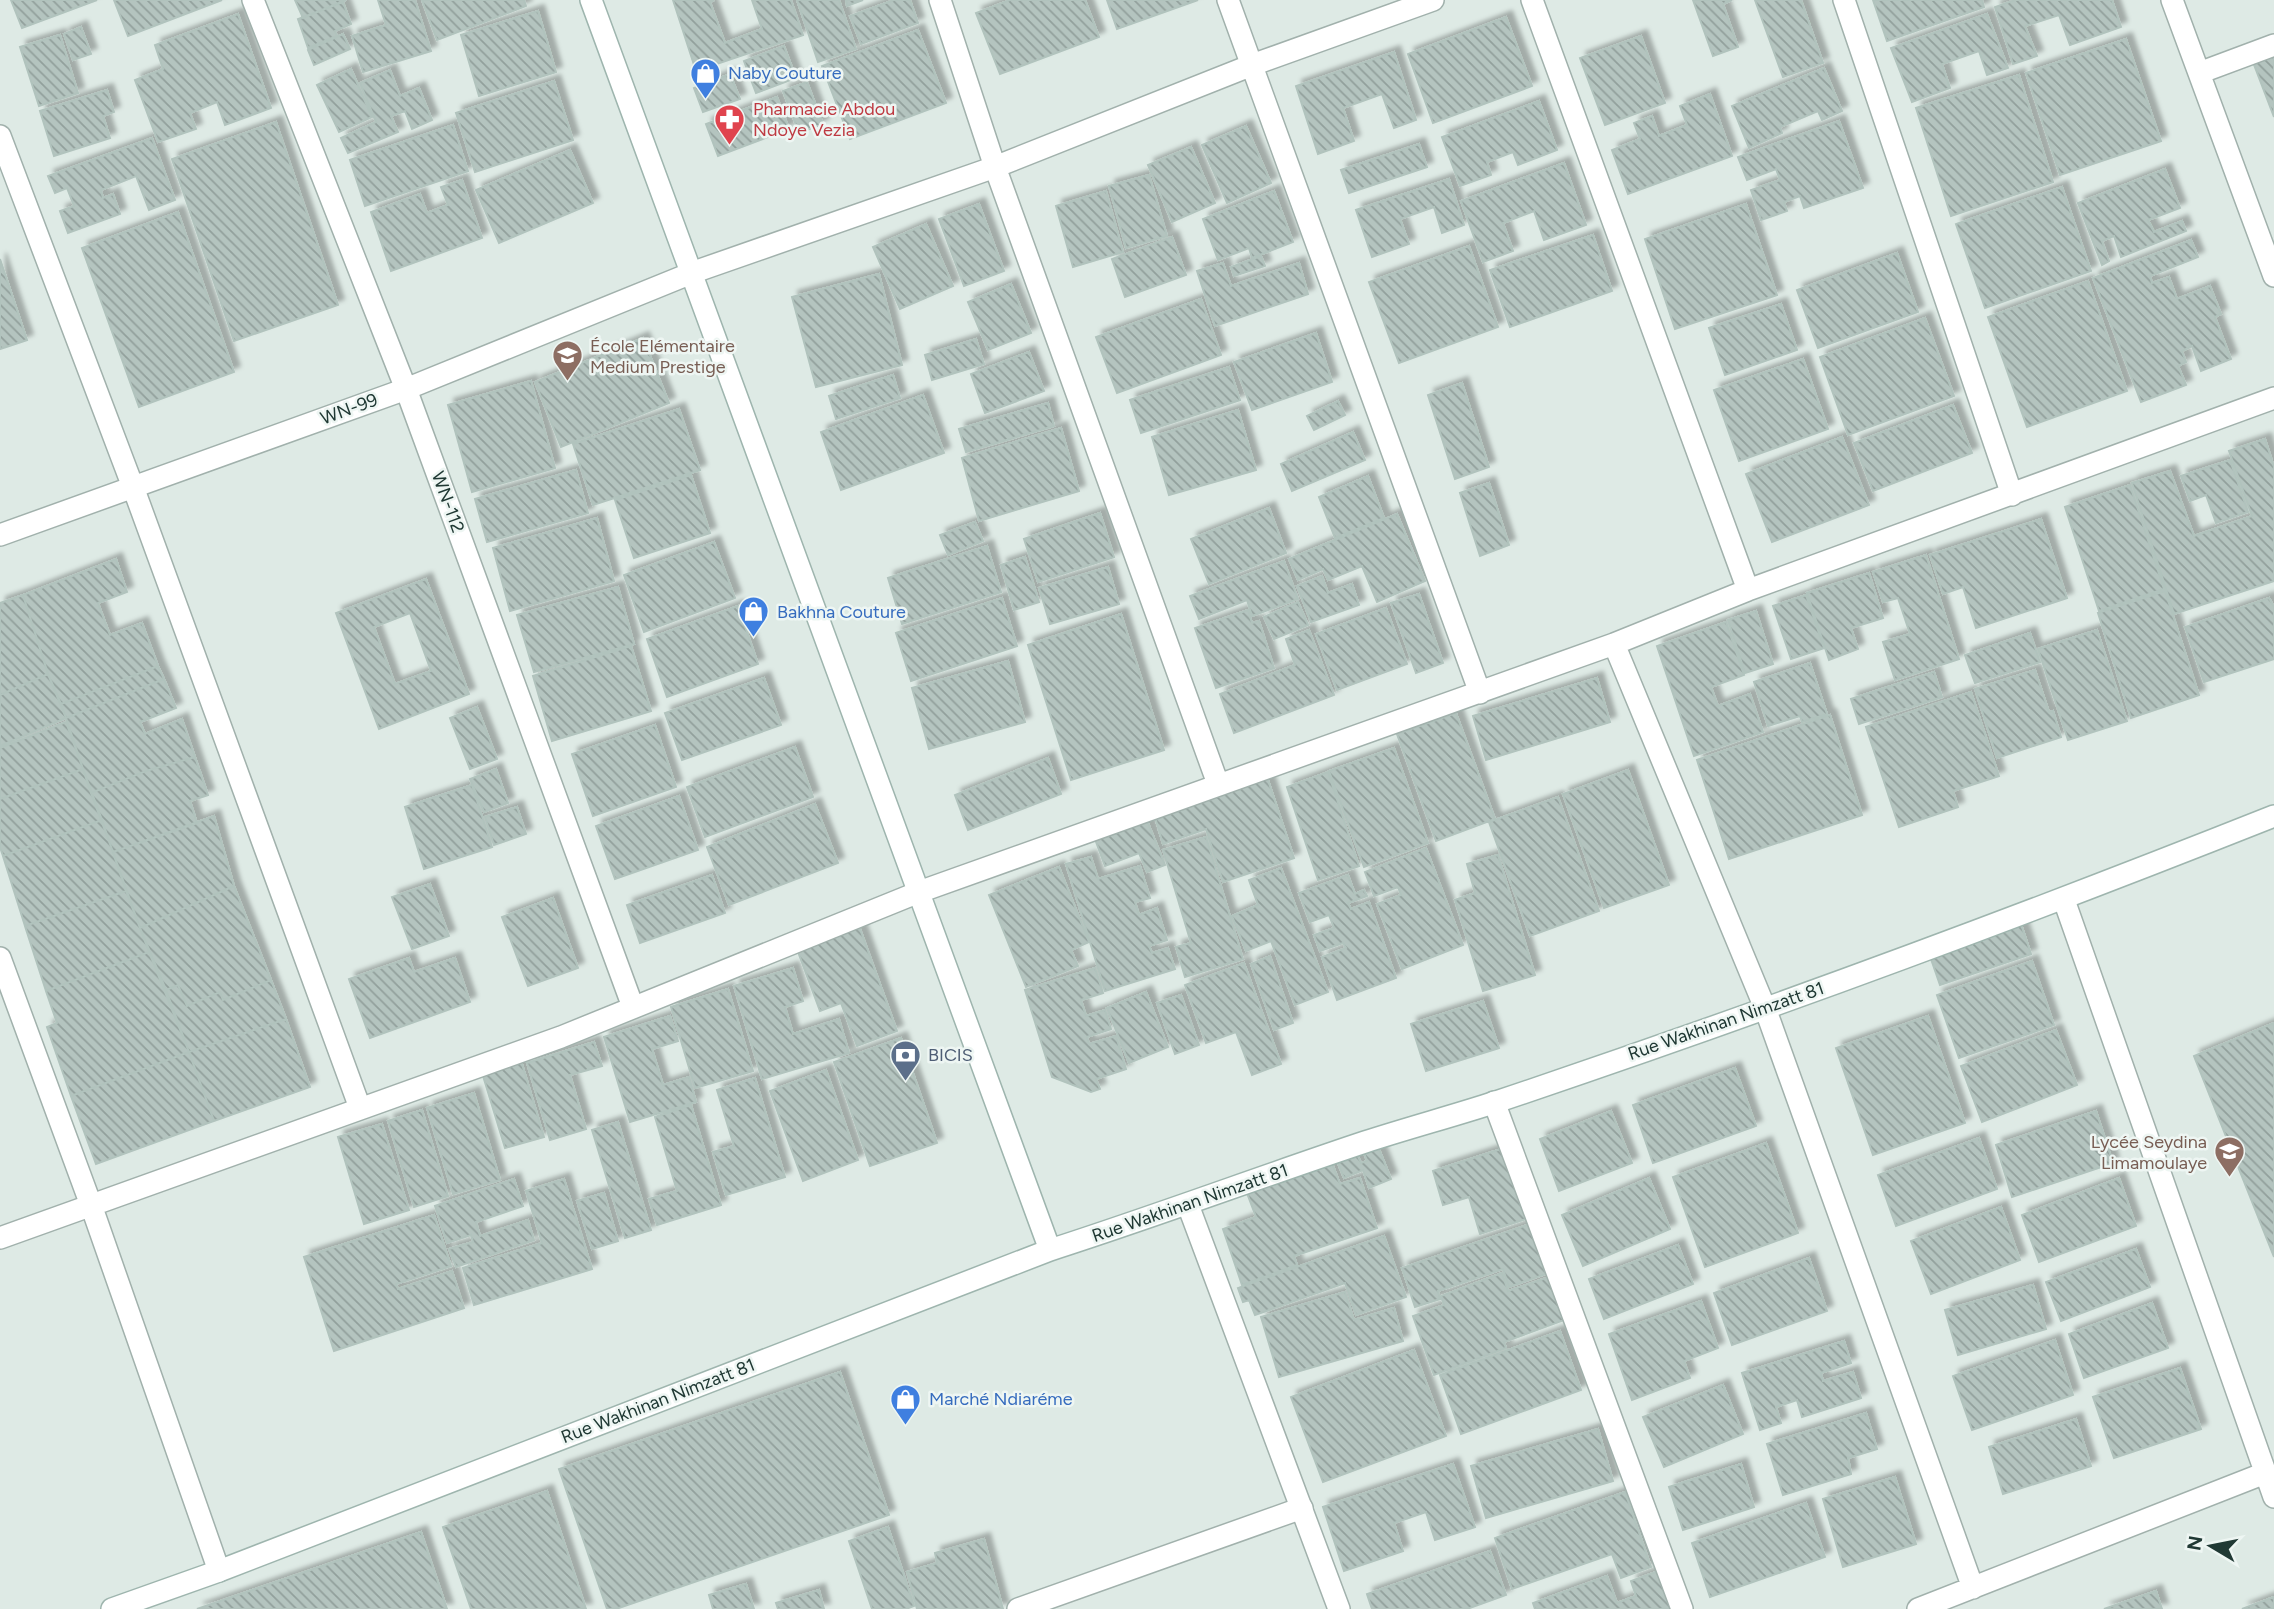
<svg xmlns="http://www.w3.org/2000/svg" width="2274" height="1609" font-family="Figtree,sans-serif">
  <defs>
    <pattern id="building-back-hatch" width="6" height="6" patternUnits="userSpaceOnUse" patternTransform="scale(1.75)"><rect width="6" height="6" fill="#b4c4bf"/><path d="M-1 5l2 2M0 0l6 6M5-1l2 2" fill="none" stroke="#92a09c"/></pattern>
    <filter id="shadow"><feDropShadow dx="6" dy="-6" stdDeviation="2" flood-color="#0004"/></filter>
  </defs>
  <rect width="100%" height="100%" fill="#deeae5"/>
  <path fill="url(#building-back-hatch)" stroke="#b1c3bd" stroke-width="2" fill-rule="evenodd" filter="url(#shadow)" d="M11,0H97L22,28Z
    M114,0H222L128,36Z
    M295,0H346L303,18Z
    M378,0H415L431,51L363,72L352,36L386,25Z
    M422,0H524L526,6L437,40Z
    M673,0H714L710,2L725,43L762,29L752,0H791L803,35L696,71Z
    M797,0H839L856,49L818,62Z
    M846,0H863L847,6Z
    M894,0H910L918,23L861,44L850,16Z
    M1010,0H1085L1099,37L1000,74L976,13Z
    M1107,0H1198L1117,29Z
    M1693,0H1732L1723,4L1738,47L1713,56Z
    M1755,0H1801L1823,63L1783,77Z
    M1873,0H1982L1984,7L1887,41Z
    M2015,0H2112L2121,27L2070,45L2059,15L2025,26L2037,56L2013,64L1995,7Z
    M343,2L351,24L335,31L337,36L308,48L298,19Z
    M538,11L556,72L479,96L461,35Z
    M238,14L271,108L225,125L217,102L190,113L196,129L158,142L135,80L163,69L155,45Z
    M1987,14L2008,68L1987,75L1979,51L1942,64L1950,88L1912,102L1891,48Z
    M1506,17L1532,86L1433,123L1408,54Z
    M81,27L91,54L73,60L64,34Z
    M918,30L946,103L850,139L822,66Z
    M343,34L350,49L314,65L308,50Z
    M60,35L78,93L39,106L20,47Z
    M1641,36L1665,103L1605,125L1580,58Z
    M2126,39L2161,141L2060,175L2026,73Z
    M784,46L796,78L756,93L744,61Z
    M1394,52L1416,120L1394,128L1382,94L1343,108L1354,141L1318,154L1296,86Z
    M2274,53V117L2253,62Z
    M1824,68L1842,111L1822,120L1818,111L1780,127L1782,133L1749,148L1732,106Z
    M351,69L372,117L339,132L317,85Z
    M390,70L400,96L419,88L432,120L412,129L405,111L391,116L398,132L348,153L341,138L376,122L360,83Z
    M730,74L740,99L703,112L694,88Z
    M2019,75L2053,182L1951,216L1916,108Z
    M554,81L573,140L475,172L456,113Z
    M807,82L823,124L799,133L783,91Z
    M107,90L114,112L103,116L110,138L54,156L40,111Z
    M1710,94L1732,156L1628,194L1612,150L1640,139L1634,123L1652,116L1659,136L1687,125L1680,106Z
    M777,97L789,129L718,156L706,124Z
    M1539,101L1557,150L1518,165L1513,152L1487,162L1491,175L1460,186L1442,137Z
    M1839,121L1863,188L1804,208L1800,196L1784,202L1787,211L1761,220L1751,190L1780,180L1776,169L1747,180L1738,157Z
    M276,122L338,305L234,341L172,159Z
    M453,125L468,171L365,206L350,160Z
    M1246,126L1271,183L1227,203L1202,145Z
    M152,138L175,200L149,210L136,176L101,190L103,198L113,194L120,214L68,233L60,211L74,206L67,188L55,193L48,176Z
    M1419,144L1427,167L1349,193L1341,170Z
    M1191,147L1215,203L1172,222L1148,165Z
    M570,150L593,203L499,243L476,190Z
    M1564,163L1586,225L1544,240L1534,211L1503,223L1513,251L1483,262L1461,201Z
    M2165,169L2180,208L2148,220L2154,232L2182,221L2186,231L2121,257L2114,236L2102,241L2109,261L2102,265L2078,203Z
    M1149,175L1167,236L1126,248L1109,186Z
    M1449,179L1464,225L1442,233L1434,207L1400,219L1409,244L1372,257L1356,210Z
    M462,180L482,238L391,271L371,212L420,194L427,213L448,205L441,187Z
    M2062,187L2091,271L1985,308L1956,224Z
    M1106,191L1123,252L1073,267L1056,206Z
    M1274,191L1293,242L1252,258L1249,248L1218,260L1203,219Z
    M979,204L1004,271L964,286L939,219Z
    M1746,204L1777,295L1675,329L1645,239Z
    M178,212L234,372L139,407L82,248Z
    M926,224L953,286L900,309L873,247Z
    M1593,235L1612,291L1510,327L1490,270Z
    M1172,237L1186,275L1125,297L1112,259Z
    M2191,240L2198,257L2150,276L2152,283L2169,277L2177,299L2210,286L2221,314L2215,317L2231,359L2201,371L2192,346L2182,351L2186,362L2178,366L2186,385L2141,402L2093,278Z
    M1469,246L1498,327L1399,363L1369,282Z
    M1897,253L1918,312L1818,348L1797,290Z
    M1261,256L1265,266L1234,276L1231,267Z
    M0,259L27,340L0,349Z
    M1223,263L1231,286L1299,263L1308,294L1215,326L1197,271Z
    M879,274L902,365L816,387L792,297Z
    M2088,281L2127,391L2027,427L1988,317Z
    M1011,284L1031,333L988,350L968,302Z
    M1201,299L1221,355L1117,393L1096,337Z
    M1781,304L1797,350L1725,375L1709,328Z
    M1925,318L1954,396L1848,435L1820,357Z
    M1316,333L1332,382L1252,410L1234,362Z
    M643,338L669,403L561,447L535,382Z
    M976,339L984,364L932,380L925,355Z
    M1029,352L1044,391L985,413L971,374Z
    M1803,359L1828,429L1739,461L1714,390Z
    M1229,367L1240,400L1141,433L1130,400Z
    M893,375L900,398L836,419L829,396Z
    M531,381L555,468L472,492L448,405Z
    M1462,383L1489,467L1455,479L1428,395Z
    M923,395L944,453L841,490L821,432Z
    M1338,401L1345,415L1314,430L1307,416Z
    M1048,403L1054,426L966,452L959,429Z
    M1953,405L1972,453L1873,491L1854,443Z
    M679,409L700,470L593,505L573,444Z
    M1238,410L1256,470L1169,495L1152,437Z
    M1061,428L1079,491L979,521L962,458Z
    M1353,432L1365,460L1292,491L1281,464Z
    M1842,437L1869,505L1772,542L1746,474Z
    M2265,439L2274,467V581L2174,614L2132,483L2170,471L2194,536L2252,516L2229,451Z
    M2230,460L2248,512L2216,523L2206,495L2190,501L2181,476Z
    M576,470L588,513L487,542L475,499Z
    M691,475L710,533L634,558L615,500Z
    M1368,476L1384,518L1335,538L1319,497Z
    M1489,483L1509,545L1480,556L1460,493Z
    M2130,485L2164,589L2099,611L2065,507Z
    M1269,508L1286,553L1209,584L1191,539Z
    M1100,513L1114,557L1038,582L1024,539Z
    M1397,514L1425,581L1377,602L1362,566L1328,580L1323,569L1298,580L1289,559Z
    M597,518L614,581L510,611L493,548Z
    M2041,519L2067,598L1976,628L1963,587L1943,594L1930,555Z
    M975,522L983,541L948,555L940,535Z
    M714,542L735,598L644,632L624,575Z
    M987,546L1001,592L902,624L888,578Z
    M1926,555L1959,659L1895,680L1883,642L1910,634L1898,598L1883,602L1873,572Z
    M1025,557L1039,602L1014,610L1001,565Z
    M116,559L127,592L98,603L110,635L142,623L158,666L61,704L48,674L23,595Z
    M1284,561L1298,599L1252,616L1247,600L1199,619L1190,596Z
    M1108,567L1119,604L1050,624L1039,588Z
    M1869,573L1883,618L1851,628L1858,649L1829,660L1807,593Z
    M1322,576L1328,593L1352,584L1359,605L1311,622L1297,586Z
    M426,579L469,694L379,729L336,613ZM410,613L431,671L395,684L374,627Z
    M618,587L634,644L534,672L517,615Z
    M2165,591L2199,695L2131,718L2098,613Z
    M1419,594L1443,663L1416,673L1391,603Z
    M23,595L48,674L0,695V603Z
    M1806,595L1824,648L1791,659L1773,606Z
    M1002,598L1017,646L911,681L896,633Z
    M2269,598L2274,607V659L2204,682L2185,627Z
    M1298,602L1308,625L1274,639L1264,617Z
    M738,606L758,664L667,697L647,639Z
    M1386,608L1407,664L1337,690L1316,634Z
    M1248,610L1252,623L1259,621L1274,668L1216,688L1195,628Z
    M1756,611L1773,664L1745,673L1728,620Z
    M1121,614L1164,750L1071,780L1028,645Z
    M1726,622L1744,675L1711,687L1718,706L1750,694L1763,732L1694,756L1657,646Z
    M1309,630L1334,695L1234,733L1220,694L1295,665L1286,639Z
    M2097,630L2127,721L2068,740L2038,649Z
    M2030,633L2040,662L1975,683L1965,655Z
    M631,646L651,711L552,741L533,676Z
    M1008,661L1025,722L929,749L912,688Z
    M1810,663L1827,714L1802,722L1800,716L1768,726L1754,682Z
    M158,666L164,679L66,718L61,704Z
    M2035,670L2049,712L2053,711L2061,737L1997,758L1975,689Z
    M1934,672L1942,697L1859,724L1851,699Z
    M48,674L66,718L0,746V695Z
    M764,678L781,725L682,760L665,713Z
    M1597,678L1610,722L1486,760L1473,716Z
    M164,679L176,708L140,722L145,734L182,719L195,757L146,771L91,793L66,718Z
    M1971,692L1999,776L1953,791L1958,807L1899,827L1866,727Z
    M477,707L497,759L470,769L450,718Z
    M1456,713L1495,819L1436,841L1397,734Z
    M1830,715L1862,815L1729,859L1697,760Z
    M66,722L83,769L0,799V748Z
    M655,725L676,787L593,816L572,754Z
    M795,747L813,797L705,837L687,787Z
    M1394,748L1428,843L1364,867L1329,771Z
    M195,757L208,795L190,801L197,823L113,852L91,793L146,771Z
    M1048,758L1061,794L968,830L955,795Z
    M83,769L102,820L3,856L0,847V799Z
    M496,769L508,803L484,812L470,779Z
    M1628,770L1669,885L1604,908L1563,794Z
    M1328,772L1359,866L1318,880L1287,787Z
    M1267,777L1294,858L1223,882L1206,829L1163,844L1154,814Z
    M472,785L492,847L424,869L405,807Z
    M679,796L698,850L615,879L596,826Z
    M1558,797L1599,911L1530,936L1489,822Z
    M815,804L838,863L729,905L707,847Z
    M517,807L526,834L494,845L485,817Z
    M214,816L234,886L140,928L113,852Z
    M1146,818L1165,865L1147,872L1139,853L1105,866L1095,839Z
    M102,820L126,891L25,926L3,856Z
    M1206,837L1243,959L1185,977L1176,947L1191,943L1163,850Z
    M1426,848L1463,945L1402,969L1377,904L1401,895L1398,887L1374,896L1365,872Z
    M1498,855L1535,975L1483,991L1455,900L1475,893L1467,864Z
    M1091,857L1098,879L1140,866L1150,898L1135,902L1139,915L1157,908L1167,940L1149,946L1152,953L1168,948L1175,969L1105,991L1066,864Z
    M1059,867L1089,942L1071,950L1078,966L1026,987L989,895Z
    M1281,868L1328,992L1295,1005L1271,941L1246,951L1232,916L1258,905L1249,880Z
    M712,875L725,913L640,943L627,905Z
    M1348,875L1355,894L1364,890L1367,896L1348,903L1351,909L1369,902L1396,978L1337,1000L1322,957L1346,948L1343,943L1320,951L1314,935L1334,928L1329,915L1310,922L1299,893Z
    M430,884L449,936L412,949L392,897Z
    M234,886L271,980L223,1000L220,992L187,1006L178,985L166,990L140,928Z
    M126,891L149,952L46,991L25,926Z
    M553,898L578,968L528,986L502,917Z
    M2021,924L2031,954L1940,985L1930,956Z
    M859,926L897,1031L857,1046L841,1003L820,1011L797,949Z
    M149,952L189,1052L71,1096L47,1027L57,1023L46,991Z
    M1270,956L1293,1023L1274,1030L1251,964Z
    M409,958L414,972L455,958L470,1002L370,1038L349,979Z
    M2032,961L2054,1025L1959,1058L1937,995Z
    M1244,963L1281,1064L1252,1075L1236,1032L1206,1043L1185,985Z
    M793,968L803,1001L785,1007L793,1034L839,1019L849,1053L762,1079L734,986Z
    M1095,968L1103,993L1081,1000L1086,1016L1105,1010L1111,1029L1087,1037L1089,1044L1116,1036L1126,1069L1096,1079L1100,1089L1091,1092L1052,1077L1025,990Z
    M271,980L286,1019L189,1052L166,990L178,985L187,1006L220,992L223,1000Z
    M728,989L753,1071L695,1088L671,1007Z
    M1146,992L1168,1047L1129,1063L1107,1008Z
    M1181,995L1199,1045L1175,1054L1157,1003Z
    M1483,1001L1499,1048L1426,1071L1411,1024Z
    M670,1016L678,1041L652,1049L663,1085L689,1077L696,1102L630,1122L604,1037Z
    M1928,1016L1965,1123L1873,1155L1836,1048Z
    M286,1019L310,1087L214,1121L189,1052Z
    M2274,1023V1257L2194,1056Z
    M2056,1030L2077,1085L1982,1122L1961,1066Z
    M901,1038L937,1143L870,1166L834,1062Z
    M594,1042L602,1066L570,1075L586,1129L550,1140L527,1063Z
    M189,1052L214,1121L96,1164L71,1096Z
    M519,1054L544,1137L505,1148L480,1066Z
    M1735,1068L1756,1126L1653,1163L1633,1105Z
    M826,1070L858,1160L803,1181L770,1091Z
    M755,1078L785,1177L726,1195L713,1152L734,1146L717,1090Z
    M474,1093L500,1180L453,1194L427,1108Z
    M691,1105L721,1205L657,1225L649,1199L677,1191L655,1117Z
    M422,1110L448,1196L414,1207L388,1121Z
    M1611,1111L1632,1163L1559,1191L1540,1139Z
    M2096,1111L2113,1163L2012,1197L1996,1145Z
    M618,1122L651,1230L625,1238L592,1130Z
    M382,1124L409,1210L364,1224L338,1137Z
    M1979,1138L1997,1189L1896,1226L1878,1175Z
    M1766,1143L1798,1233L1705,1267L1673,1177Z
    M1377,1144L1391,1179L1369,1188L1363,1170L1344,1178L1337,1161L1356,1152L1361,1163L1367,1161L1363,1150Z
    M1504,1148L1526,1219L1480,1234L1469,1197L1443,1205L1433,1171Z
    M1332,1163L1340,1184L1360,1178L1377,1228L1294,1256L1297,1265L1242,1285L1223,1229L1256,1217L1247,1193Z
    M1649,1178L1670,1229L1583,1266L1562,1215Z
    M2119,1178L2136,1226L2039,1262L2022,1215Z
    M514,1179L523,1206L476,1222L480,1236L528,1220L534,1240L456,1267L449,1249L473,1242L471,1235L447,1243L435,1206Z
    M564,1179L592,1269L474,1305L463,1268L542,1243L526,1191Z
    M604,1193L618,1241L592,1249L577,1201Z
    M2001,1207L2020,1260L1931,1294L1911,1241Z
    M434,1215L451,1266L396,1284L398,1289L452,1271L464,1308L334,1351L304,1257Z
    M1530,1224L1546,1274L1509,1287L1503,1269L1438,1291L1440,1299L1415,1307L1402,1268Z
    M1384,1236L1406,1297L1356,1315L1345,1283L1255,1315L1249,1300L1243,1302L1238,1288Z
    M1678,1245L1693,1284L1604,1319L1589,1279Z
    M2136,1249L2150,1287L2061,1321L2046,1282Z
    M1809,1258L1827,1311L1732,1345L1714,1293Z
    M1502,1273L1508,1291L1552,1276L1567,1319L1504,1342L1506,1348L1434,1375L1413,1316L1444,1305L1441,1296Z
    M2033,1285L2046,1329L1958,1355L1945,1310Z
    M1345,1292L1354,1320L1394,1308L1403,1341L1279,1377L1261,1317Z
    M1701,1301L1718,1348L1684,1361L1690,1378L1632,1400L1609,1334Z
    M2152,1303L2168,1348L2084,1378L2069,1334Z
    M1560,1331L1581,1390L1461,1434L1440,1375Z
    M2055,1340L2073,1395L1972,1430L1953,1376Z
    M1844,1341L1851,1363L1821,1373L1823,1381L1853,1372L1861,1398L1802,1417L1797,1400L1776,1407L1781,1423L1760,1430L1742,1373Z
    M1414,1350L1446,1436L1323,1482L1291,1397Z
    M2180,1368L2201,1429L2114,1458L2093,1397Z
    M840,1372L889,1515L616,1609H607L559,1469Z
    M1723,1385L1743,1434L1664,1467L1643,1417Z
    M1866,1413L1877,1449L1848,1458L1851,1474L1783,1495L1767,1444Z
    M2076,1419L2091,1466L2003,1494L1989,1447Z
    M1598,1429L1613,1481L1486,1518L1471,1466Z
    M1453,1464L1475,1527L1435,1540L1426,1512L1394,1523L1403,1551L1344,1571L1323,1507Z
    M1741,1464L1754,1507L1683,1530L1669,1487Z
    M1895,1477L1916,1544L1843,1567L1823,1499Z
    M547,1491L586,1609H471L443,1527Z
    M1625,1492L1651,1567L1621,1578L1612,1554L1512,1589L1495,1538Z
    M1806,1503L1825,1557L1710,1597L1692,1543Z
    M888,1527L914,1606L906,1609H872L849,1541Z
    M421,1532L447,1609H197Z
    M984,1539L1003,1609H917L907,1572L937,1563L935,1553Z
    M1490,1551L1506,1595L1467,1609H1372L1367,1594Z
    M1658,1571L1671,1609H1535L1533,1603L1607,1576L1617,1603L1636,1596L1631,1581Z
    M746,1584L754,1609H713L709,1595Z
    M819,1590L824,1609H778L776,1603Z
    M2156,1591L2162,1609H2104Z
    M2274,1597V1609H2242Z"/>
  <g fill="none" stroke-linecap="round" stroke-linejoin="round">
    <defs>
      <path id="lane" d="M1018,1609L1302,1508"/>
      <path id="street" d="M253,0L406,389L633,1007
        M940,0L995,167L1218,784
        M1228,0L1480,693
        M1532,0L1748,590
        M1844,0L2012,495
        M2172,0L2274,276
        M2199,73L2274,45
        M0,136L133,487L360,1108
        M0,535L406,389L694,272L995,167L1252,65L1433,0
        M1614,644L1765,1008L1973,1588
        M2064,900L2274,1497
        M0,958L91,1205L219,1571
        M1494,1102L1682,1609
        M1188,1205L1339,1609
        M0,1238L561,1037L919,892L1614,644L1748,590L2274,398
        M1918,1609L2265,1473"/>
      <path id="secondary" d="M591,0L1050,1250
        M112,1609L219,1571L1050,1250C1156,1216 1260,1177 1365,1142C1408,1128 1453,1116 1496,1102C1758,1014 2017,918 2274,816"/>
    </defs>
    <use href="#lane" stroke="#a1b1ac" stroke-width="24"/>
    <use href="#street" stroke="#a1b1ac" stroke-width="24"/>
    <use href="#secondary" stroke="#9eb5ae" stroke-width="24"/>
    <use href="#lane" stroke="#fff" stroke-width="21"/>
    <use href="#street" stroke="#fff" stroke-width="21"/>
    <use href="#secondary" stroke="#fff" stroke-width="21"/>
  </g>
  <defs>
    <symbol id="shop-pin" viewBox="-11 -11 22 30"><path d="M0 17L-7.5 6A9.5 9.5 0 1 1 7.5 6Z" fill="#3f7fe0" stroke="#eef6f3"/><path d="M-5-2.5h2.3a2.7 3.5 0 0 1 5.4 0H5L5.5 6h-11ZM-1.5-2.5h3a1.5 2.3 0 0 0-3 0Z" fill="#fff"/></symbol>
    <symbol id="pharmacy-pin" viewBox="-11 -11 22 30"><path d="M0 17L-7.5 6A9.5 9.5 0 1 1 7.5 6Z" fill="#e0444e" stroke="#eef6f3"/><path d="M-2-6h4v4h4v4h-4v4h-4v-4h-4v-4h4Z" fill="#fff"/></symbol>
    <symbol id="school-pin" viewBox="-11 -11 22 30"><path d="M0 17L-7.5 6A9.5 9.5 0 1 1 7.5 6Z" fill="#8d6e63" stroke="#eef6f3"/><path d="M0-5L7-2L0 1L-7-2ZM-4 1L0 2.5L4 1V4Q0 6-4 4Z" fill="#fff"/></symbol>
    <symbol id="bank-pin" viewBox="-11 -11 22 30"><path d="M0 17L-7.5 6A9.5 9.5 0 1 1 7.5 6Z" fill="#5c6f8a" stroke="#eef6f3"/><path d="M-6-4H6V4H-6ZM0-2.3a2.3 2.3 0 1 0 0 4.6a2.3 2.3 0 1 0 0-4.6Z" fill="#fff"/></symbol>
  </defs>
  <g fill-rule="evenodd">
    <use href="#shop-pin" x="688" y="56" width="35" height="47"/>
    <use href="#pharmacy-pin" x="712" y="102" width="35" height="47"/>
    <use href="#school-pin" x="550" y="338" width="35" height="47"/>
    <use href="#shop-pin" x="736" y="594" width="35" height="47"/>
    <use href="#bank-pin" x="888" y="1038" width="35" height="47"/>
    <use href="#school-pin" x="2212" y="1134" width="35" height="47"/>
    <use href="#shop-pin" x="888" y="1382" width="35" height="47"/>
  </g>
  <g text-anchor="middle" dominant-baseline="central" stroke-width="5" stroke-linejoin="round" paint-order="stroke">
    <g font-size="18" fill="#366cbe" stroke="#eef6f3" text-anchor="start">
      <text x="728" y="73">Naby Couture</text>
      <text x="777" y="612">Bakhna Couture</text>
      <text x="929" y="1399">Marché Ndiaréme</text>
    </g>
    <g font-size="18" fill="#be3a42" stroke="#eef6f3" text-anchor="start">
      <text x="753" y="109">Pharmacie Abdou<tspan x="753" dy="21">Ndoye Vezia</tspan></text>
    </g>
    <g font-size="18" fill="#785e54" stroke="#eef6f3" text-anchor="start">
      <text x="590" y="346">École Elémentaire<tspan x="590" dy="21">Medium Prestige</tspan></text>
      <text x="2207" y="1142" text-anchor="end">Lycée Seydina<tspan x="2207" dy="21">Limamoulaye</tspan></text>
    </g>
    <g font-size="18" fill="#203934" stroke="#eef6f3">
      <text transform="translate(349 409) rotate(-20)">WN-99</text>
      <text transform="translate(448 502) rotate(70)">WN-112</text>
      <text transform="translate(1726 1021) rotate(-19)">Rue Wakhinan Nimzatt 81</text>
      <text transform="translate(1190 1203) rotate(-19)">Rue Wakhinan Nimzatt 81</text>
      <text transform="translate(658 1401) rotate(-21)">Rue Wakhinan Nimzatt 81</text>
    </g>
    <g font-size="18" fill="#4e5e75" stroke="#eef6f3" text-anchor="start">
      <text x="928" y="1055">BICIS</text>
    </g>
  </g>
  <g transform="translate(2211 1546) rotate(280)" stroke="#eef6f3" stroke-width="5" paint-order="stroke">
  <path d="M0-5L12 26L0 18L-12 26Z" fill="#203934"/>
  <text y="-10" font-size="19" font-weight="bold" text-anchor="middle" fill="#203934">N</text>
  </g>
</svg>
